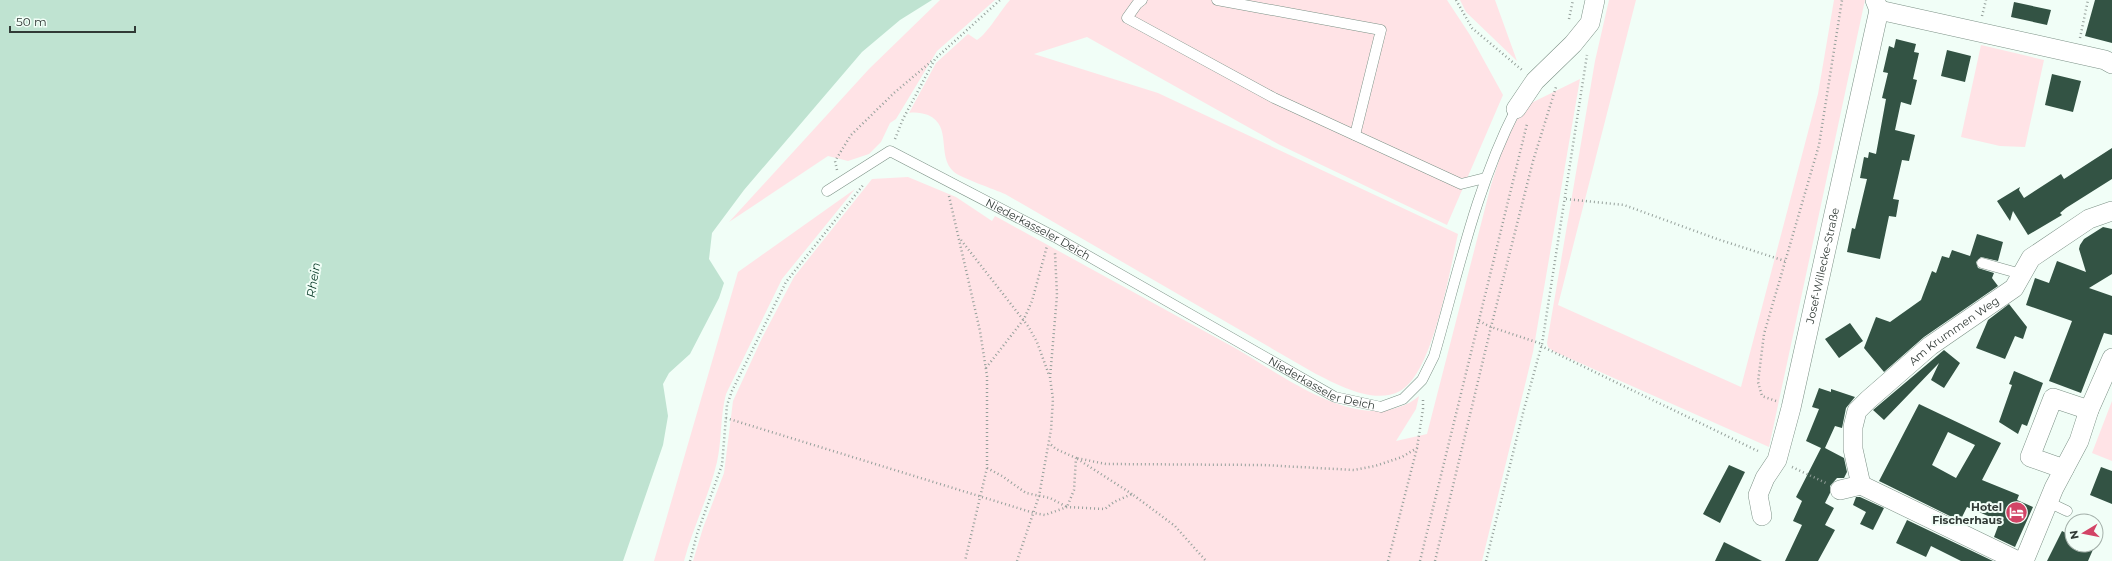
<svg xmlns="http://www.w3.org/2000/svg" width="2112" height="561" font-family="Montserrat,sans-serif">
  <rect width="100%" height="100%" fill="#f1fef7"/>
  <path fill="#ffe3e6" d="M940,0H995L937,51L896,119L890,123L881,142L869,154L848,161L828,156L729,222L869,69Z
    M1010,0H1447L1470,35L1503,95L1447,225L1280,145L1087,37L1034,54L1158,93L1458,234C1450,269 1433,374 1400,391C1374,405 1338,385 1316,374L1005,194C996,190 959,177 954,172C936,156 953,126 928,115C922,113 915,112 909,113L936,63L968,34L977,40C988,33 1000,11 1010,0Z
    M1460,0H1495L1517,61L1466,12Z
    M1609,0H1636L1558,305L1741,387L1818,94L1834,0H1865L1769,447L1553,351L1548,347L1547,343L1595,61Z
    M1981,45L2044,60L2025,147L2000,146L1961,137Z
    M1580,79L1533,352L1482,561H693L703,528L724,473L733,401L762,338L794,277L872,179L908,177L956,197L992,221L995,216C1075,260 1155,304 1235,348C1273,370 1319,404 1362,410C1380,413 1405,409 1419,396L1416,409L1396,441L1427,434L1491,185L1503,148L1523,107Z
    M855,189L782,279L726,394C720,417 722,440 717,462C709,496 693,527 684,561H654L738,272Z
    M2112,401V461L2092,453Z"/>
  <path fill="#bfe3d1" d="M0,0H932L900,20L862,52L744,190L712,233L709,259L724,283L719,298L690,354L669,373L663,384L668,416L663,445L623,561H0Z"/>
  <path fill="#335344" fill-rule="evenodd" d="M2095,0H2112V43L2085,36Z
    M2014,2L2051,10L2047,25L2011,17Z
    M1896,39L1916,44L1914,52L1919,53L1913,79L1917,80L1911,105L1901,102L1895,130L1915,135L1909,161L1902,160L1893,199L1899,200L1896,217L1889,216L1880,259L1847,252L1852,228L1855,229L1867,179L1860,178L1864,157L1868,158L1869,152L1876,154L1886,99L1882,98L1888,73L1883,72L1889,46L1894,48Z
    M1947,50L1971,56L1965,82L1941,76Z
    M2052,74L2081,81L2073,112L2045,105Z
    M2112,148V179L2066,208L2060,213L2062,215L2028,235L2013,211L2010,221L1997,201L2020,187L2019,190L2024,198L2061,174L2064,179Z
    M2103,227L2112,229V274L2089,288L2112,296V335L2104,333L2081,393L2049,381L2072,321L2026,305L2035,278L2049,283L2057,261L2086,272L2079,249L2080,245L2084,239Z
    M1977,234L2003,242L1998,261L1981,257L1976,262L1978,268L1994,273L1992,278L1998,286L1924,337L1884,372L1864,348L1876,317L1890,322L1921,300L1932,271L1936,273L1942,256L1949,258L1952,250L1970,256Z
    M2009,304L2027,327L2023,339L2015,336L2005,359L1976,348L1988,320Z
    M1850,323L1863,341L1839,358L1825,339Z
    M1944,350L1960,363L1944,388L1931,380L1939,363L1884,420L1873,410Z
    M2014,371L2043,383L2027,426L2022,424L2018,434L1999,422L2012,385L2009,384Z
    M1819,388L1831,392V389L1855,397L1846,408L1842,428L1835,426L1825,448L1844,458L1847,472L1844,478H1837L1830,486V493L1825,503L1834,508L1825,525L1835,530L1818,561H1785L1802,525L1793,521L1802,501L1796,497L1821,448L1806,441L1819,409L1812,407Z
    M1919,404L2001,443L1982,480L2019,495L2017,500L2033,507L2015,547L1994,537L2000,521L1967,507L1960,521L1879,481ZM1948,432L1975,445L1956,478L1932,465Z
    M1729,465L1745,472L1720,523L1703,514Z
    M2101,467L2112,471V504L2090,495Z
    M1856,497H1860L1884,508L1873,530L1860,524L1866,512L1853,505Z
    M1907,520L1993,561H1961L1931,546L1926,557L1896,543Z
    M2062,531L2072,536V545H2095L2088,561H2047Z
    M1724,542L1762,561H1715Z"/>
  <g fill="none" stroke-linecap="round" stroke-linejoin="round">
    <defs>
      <g id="service">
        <path d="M1142,0L1137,4L1127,18L1274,98L1461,184L1485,178"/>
        <path d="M1217,0L1381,30L1355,135"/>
        <path id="s1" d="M827,191L890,151L1055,237L1335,397L1381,407L1403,399L1422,380L1434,356C1458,273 1476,187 1516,109"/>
        <path d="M1982,263L2021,274"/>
        <path d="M2048,502L2067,511"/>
      </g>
      <g id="minor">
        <path d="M1879,10L2105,60L2112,64"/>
        <path d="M1516,109L1535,81L1573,44L1590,23L1595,0"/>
        <path d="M2064,469L2030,457L2053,398L2089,410"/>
        <path d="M1861,485L2018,561"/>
        <path id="s2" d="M1840,490L1861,485L1853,449V427L1857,411L1868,400L1930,346L2014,288L2031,258L2089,219L2112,211"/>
        <path id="s3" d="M1762,516L1758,495L1765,478L1777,460L1791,408L1879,10L1875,0"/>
        <path d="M2024,561L2054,488L2079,441L2089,410L2112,358"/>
      </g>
    </defs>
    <use href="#service" stroke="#7c9186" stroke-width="11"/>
    <use href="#minor" stroke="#7c9186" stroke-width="20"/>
    <path stroke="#95a09b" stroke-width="2.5" stroke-dasharray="1 3" stroke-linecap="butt" d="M1456,0L1472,28L1522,70
      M1982,16L1986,0
      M1569,19L1573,0
      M2080,38L2088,0
      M895,139L903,119L935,59L1000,0
      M837,170L835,161L851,135L894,93L933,60
      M949,196L980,331L987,376V468L965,561
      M1566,199L1624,205L1717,239L1785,261
      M961,240L1028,326L1037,342L1049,375
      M1479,321L1491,327L1542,344
      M1541,346L1760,452
      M986,368L1024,319L1032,301L1047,246
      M1776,401L1762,396L1758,382L1764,334L1819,145L1842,0
      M726,418L1034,513L1045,515L1067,507L1105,509L1114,502L1132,494L1175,526L1206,561
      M1792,467L1826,483
      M987,468L1002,476L1026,493L1050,498L1067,507L1074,490L1076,458L1056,449L1049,443
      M1132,494L1076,458L1106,464L1263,465L1354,470L1375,466L1402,457L1417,448
      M690,561L697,534L722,465L727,405L732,391L786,282L864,184
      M1017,561L1039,496L1051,430L1053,399L1050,378L1057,295L1055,253
      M1388,561L1417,448L1423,409V399
      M1420,561L1527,124
      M1435,561L1491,327L1533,161L1556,87
      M1486,561L1524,409L1542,344L1587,55"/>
    <use href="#service" stroke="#fff" stroke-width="10"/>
    <use href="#minor" stroke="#fff" stroke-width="19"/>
  </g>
  <defs>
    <symbol id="hotel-disc" viewBox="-11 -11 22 22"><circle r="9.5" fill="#d24366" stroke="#f1fef7"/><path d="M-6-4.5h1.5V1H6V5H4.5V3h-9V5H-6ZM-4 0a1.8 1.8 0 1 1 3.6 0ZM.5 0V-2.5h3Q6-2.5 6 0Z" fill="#fff"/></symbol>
  </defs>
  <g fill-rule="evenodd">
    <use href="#hotel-disc" x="2004" y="500" width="25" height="25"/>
  </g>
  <g text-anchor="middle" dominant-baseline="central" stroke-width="4" stroke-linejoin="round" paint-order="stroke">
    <g font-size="11" fill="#313a36" stroke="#f1fef7">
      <text stroke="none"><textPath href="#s1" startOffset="242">Niederkasseler Deich</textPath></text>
      <text stroke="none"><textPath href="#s3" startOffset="261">Josef-Willecke-Straße</textPath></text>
      <text stroke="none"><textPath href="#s2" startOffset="223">Am Krummen Weg</textPath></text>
      <text stroke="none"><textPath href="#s1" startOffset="566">Niederkasseler Deich</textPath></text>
    </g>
    <g font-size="11" font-weight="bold" fill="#313a36" stroke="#f1fef7" text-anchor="end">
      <text x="2002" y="507">Hotel<tspan x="2002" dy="13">Fischerhaus</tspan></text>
    </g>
    <g font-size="12" font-style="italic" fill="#053624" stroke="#f1fef7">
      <text transform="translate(313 280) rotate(-81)">Rhein</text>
    </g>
  </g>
  <g transform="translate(2084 533) rotate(260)"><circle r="19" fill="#f1fef7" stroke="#a4b0aa"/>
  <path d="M0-3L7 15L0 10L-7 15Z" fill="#d24366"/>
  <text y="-6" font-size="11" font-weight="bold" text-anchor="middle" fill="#313a36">N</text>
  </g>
  <path d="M10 26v6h125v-6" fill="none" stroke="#313a36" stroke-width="2"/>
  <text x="16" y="26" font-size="12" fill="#313a36" stroke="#f1fef7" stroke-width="3" paint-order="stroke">50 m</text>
</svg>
